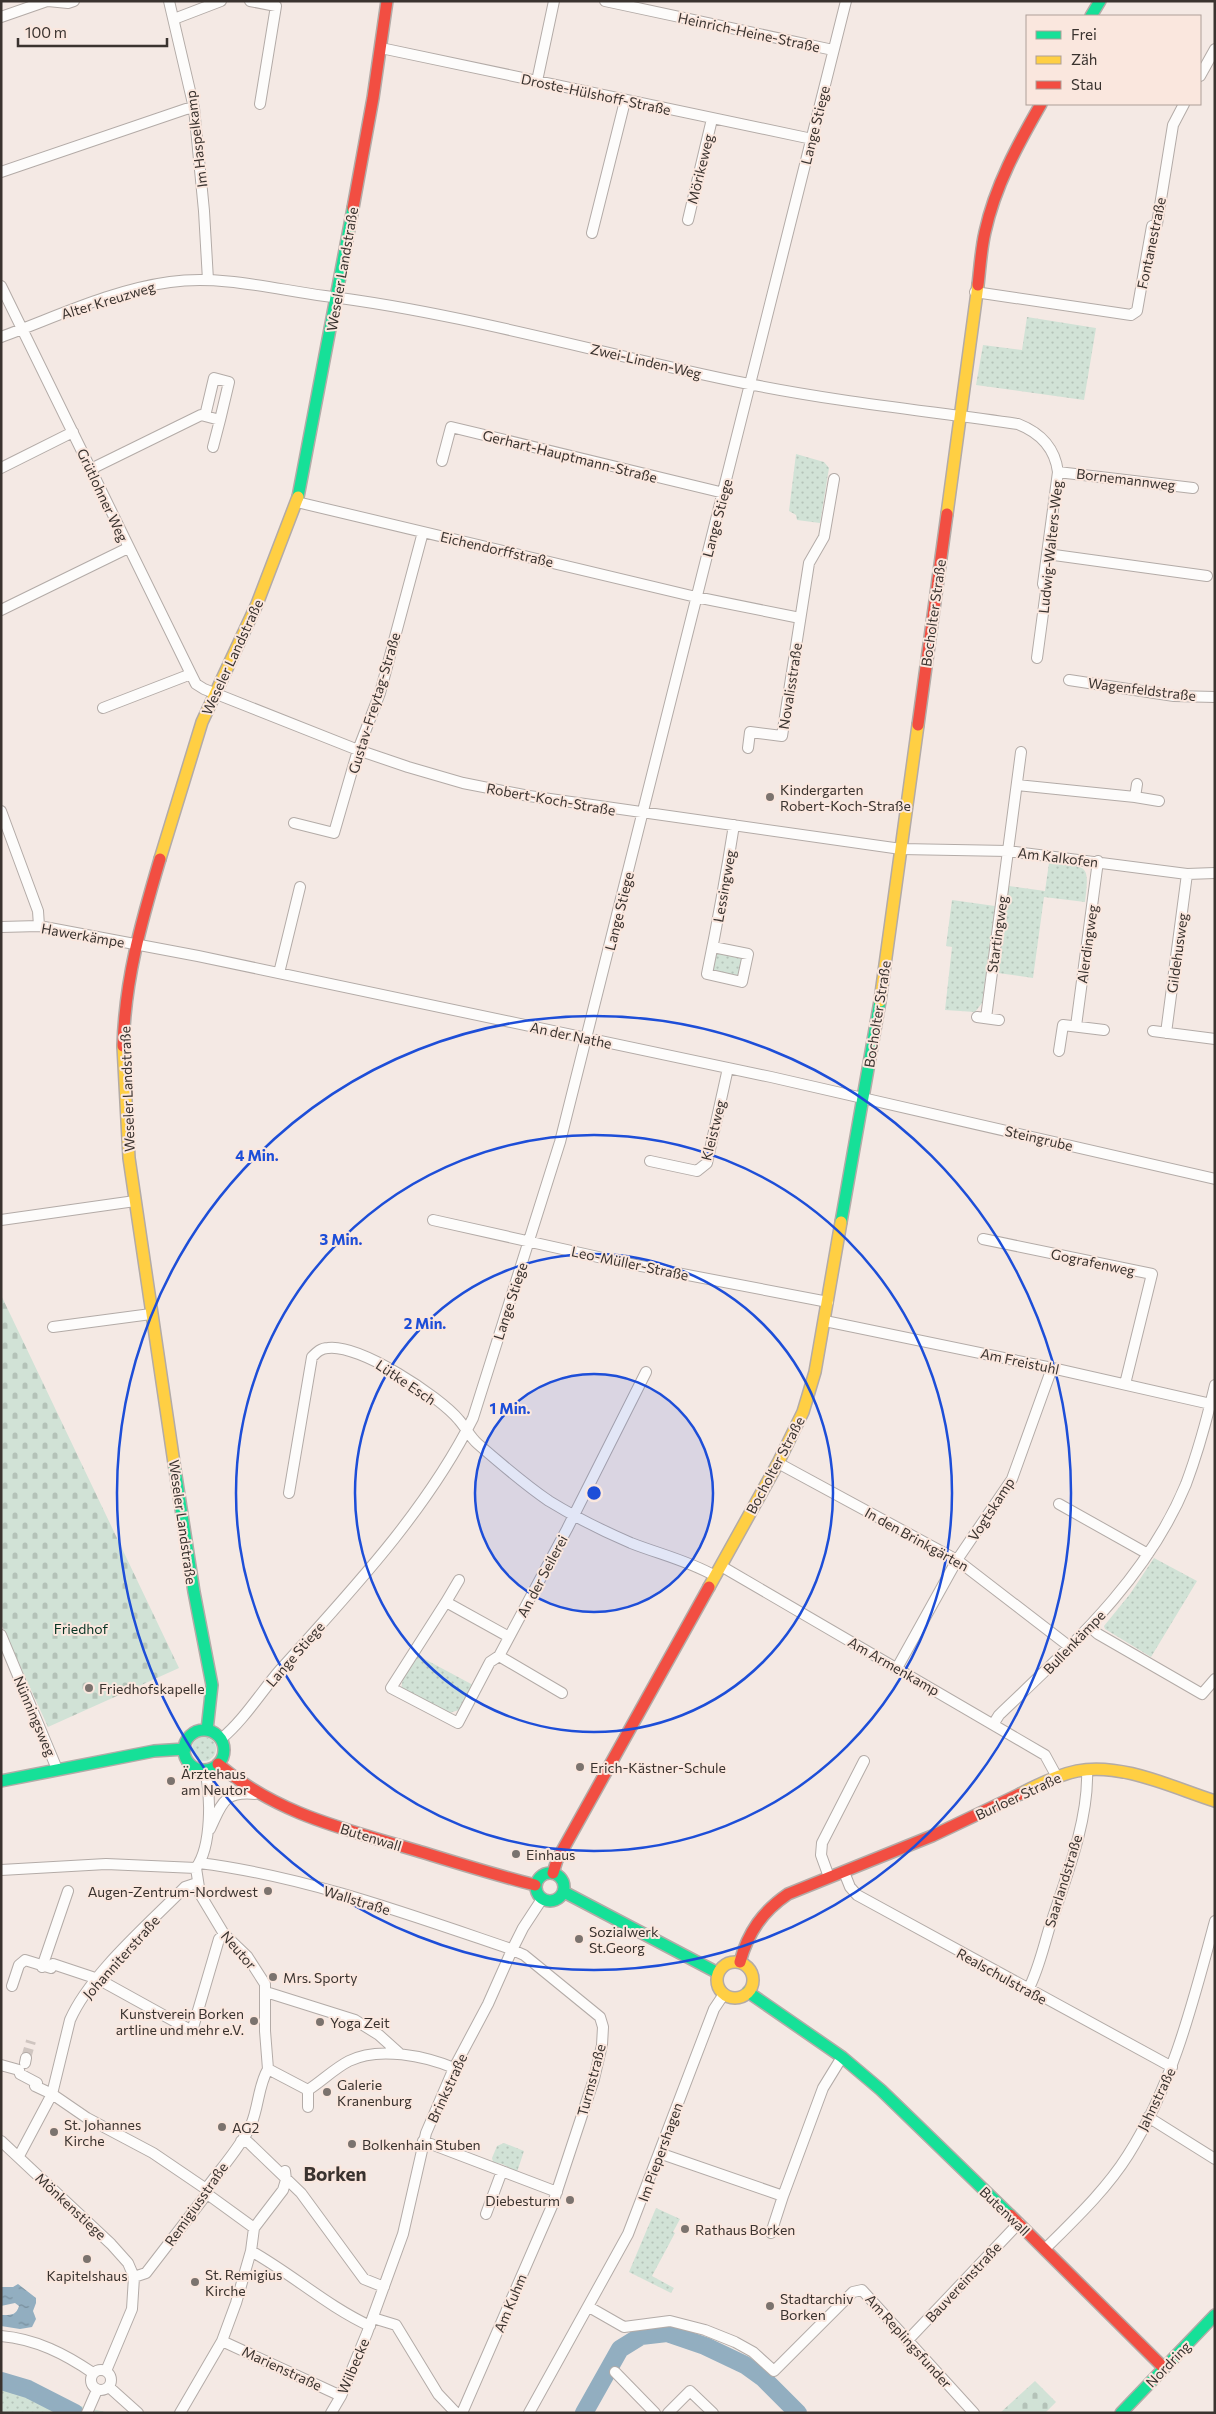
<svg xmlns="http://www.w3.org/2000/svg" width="1216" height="2414" font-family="Commissioner,sans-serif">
  <defs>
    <pattern id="green-dots" width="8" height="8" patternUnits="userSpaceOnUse" patternTransform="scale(1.25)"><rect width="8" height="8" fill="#d1e2d6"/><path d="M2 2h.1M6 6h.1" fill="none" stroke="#b4c2b8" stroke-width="1.8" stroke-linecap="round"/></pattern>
    <pattern id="cemetery-stones" width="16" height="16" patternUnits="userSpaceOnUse" patternTransform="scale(1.25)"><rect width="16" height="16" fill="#d1e2d6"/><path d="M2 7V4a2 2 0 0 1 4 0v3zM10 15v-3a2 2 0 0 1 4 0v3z" fill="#b4c2b8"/></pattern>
    <pattern id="water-ripples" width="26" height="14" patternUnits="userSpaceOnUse" patternTransform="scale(1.25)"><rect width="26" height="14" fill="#92aec0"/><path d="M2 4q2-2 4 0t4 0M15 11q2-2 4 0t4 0" fill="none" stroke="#788e9c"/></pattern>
  </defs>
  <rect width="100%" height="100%" fill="#f4e9e4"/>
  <path fill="url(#green-dots)" d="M1027,317L1096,328L1084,400L976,385L983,345L1022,350Z
    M796,454L824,462L829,468L820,523L797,520L796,515L789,511Z
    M1049,863C1087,868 1090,861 1085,902L1044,897L1033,978L998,973L1009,886L1045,891Z
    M952,900L995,906L982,1003L975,1012L945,1010L952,947L946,946Z
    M717,952L743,957L739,976L713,971Z
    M1154,1558L1197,1581L1151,1657L1105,1629L1104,1626L1130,1594Z
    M417,1655L473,1685L459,1710L446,1714L401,1689L403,1678Z
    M192 1749a12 12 0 1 1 24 0a12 12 0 1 1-24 0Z
    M504,2143L524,2151L517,2172L502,2164L493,2162L492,2158L497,2146Z
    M656,2208L680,2219L673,2232L675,2233L652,2276L674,2288L671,2293L629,2272Z
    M1,2374L72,2404L109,2413H1Z"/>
  <path fill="url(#cemetery-stones)" d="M1,1295L179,1668L48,1727L1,1624Z
    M1035,2381L1056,2402L1045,2413H1000Z"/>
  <path fill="url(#water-ripples)" d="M18,2284L36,2298V2303L33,2311L36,2319L32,2327L20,2329L1,2326V2315C10,2315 16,2316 19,2306L15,2303L1,2306V2287H13Z"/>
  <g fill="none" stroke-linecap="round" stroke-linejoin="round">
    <path stroke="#92aec0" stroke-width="18" d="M1,2381L28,2389L75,2413
      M584,2413L620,2349L641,2336L667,2333L705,2346L745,2365L763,2378L798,2413"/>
    <path stroke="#cfc5c0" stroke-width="10" stroke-dasharray="10 5" stroke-linecap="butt" d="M26,2058L31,2041"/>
    <defs>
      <path id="street" d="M48,1L68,3L74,1
        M169,1L194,108L204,211L208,280
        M250,1L276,6L260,104
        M605,1L833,50
        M1,17L47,1
        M174,19L221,1
        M381,48L812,139
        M1200,76L1215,49
        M537,81L554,1
        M1,172L186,109L194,108
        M688,220L712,119
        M592,233L625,101
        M1,286L191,674L196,684L204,689L358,750L408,767L463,783L529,796L901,849L1008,851L1187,874L1215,873
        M975,292L1131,315L1137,311L1152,226L1157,224L1173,125L1184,104
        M1,337C56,317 111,290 170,282C222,275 273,289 325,296C468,314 608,356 749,384C838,402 929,411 1018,424C1041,433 1055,448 1058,472L1043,584L1046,591L1037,658
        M205,416L214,378L229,382L220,420
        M442,461L451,427L724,493
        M1,468L73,432
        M91,469L201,415L220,420L213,447
        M1058,472L1193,488
        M297,502L696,597L800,618
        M1047,554L1207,576
        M1,610L128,548
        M1069,680L1174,696L1215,697
        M103,708L191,674
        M748,748L750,732L782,736L809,563L824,537L834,479
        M1137,784L1135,797L1159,801
        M1017,785L1135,797
        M1,811L38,911L39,926
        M294,823L334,833L358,750L380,693L423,532
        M1,927L39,926L198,956L771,1077L1215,1179
        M713,947L748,954L742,982L707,974C717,925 726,876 734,825
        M279,973L300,887
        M977,1017L999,1020
        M986,1018L1021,752
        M1076,1026L1098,861
        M1153,1031L1215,1039
        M1166,1033L1187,874
        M1059,1051L1063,1025L1104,1030
        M650,1161L697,1171L707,1163L728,1068
        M1,1220L135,1201
        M433,1220L625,1263L828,1302
        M983,1239L1152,1274L1125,1384
        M825,1321L1052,1368L1215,1405
        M53,1327L151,1314
        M778,1463L957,1560L1070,1647
        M289,1493L312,1357C317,1352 321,1348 328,1348C360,1344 439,1396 459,1420C466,1428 470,1437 478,1444C501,1464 524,1484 549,1501C575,1517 603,1531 631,1543C659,1554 689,1561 715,1576
        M1059,1504L1148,1554
        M721,1566L1045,1755L1057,1777
        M446,1602L459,1580
        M1090,1627L1098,1634L1202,1694L1215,1679
        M1,1635L57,1769
        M509,1637L446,1602L391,1688L458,1723L490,1662L499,1656L567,1529L646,1372
        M499,1656L562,1693
        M897,1668L957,1560L1012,1479L1052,1368
        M994,1723L999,1715C1071,1646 1147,1579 1186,1484C1198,1452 1207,1419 1215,1385
        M221,1739C244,1720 261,1692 280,1670C350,1592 426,1512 473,1418L560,1142L846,1
        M205,1770C211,1795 212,1846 196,1868L200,1894L224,1934L247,1956L265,1984V2031L268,2069
        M210,1829C222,1804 223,1791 255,1794
        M199,1863C304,1876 408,1914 508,1948L524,1955L600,2017L603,2027L602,2045L594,2079L552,2206L462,2413
        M1,1870L106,1864L196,1868
        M844,1872L850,1887L857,1895L1172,2067
        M829,1877L821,1855L822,1843L864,1761
        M42,1967L68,1891
        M12,1986L19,1965L25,1960L51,1968L53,1964L98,1979L192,2031L219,1939L224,1934
        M1028,1990C1038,1971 1043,1949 1049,1929C1065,1880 1089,1821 1087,1770
        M266,1992L355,2020L379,2035L399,2053
        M25,2063L26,2058
        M1,2065L19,2070L20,2074L37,2083L35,2086L52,2094L87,2118L153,2153L206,2189
        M268,2069L308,2090
        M308,2090C322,2081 335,2068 349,2061C379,2046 425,2056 454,2068
        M308,2107V2090
        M1148,2117L1215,2159
        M1,2141L111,2244L128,2263L134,2277L132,2309L106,2371
        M241,2141L248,2142L301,2193L364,2279L384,2287
        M423,2141L557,2192
        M659,2153L783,2196
        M19,2156L52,2094L70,2020C90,1974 149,1924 185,1887L197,1883
        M206,2195L210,2196L254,2228
        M486,2214L502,2171
        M771,2233L783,2196L823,2088L842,2057
        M1045,2249C1074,2220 1106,2190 1128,2155C1173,2084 1193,2002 1215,1921
        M251,2251C292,2274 327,2306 370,2326
        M134,2277L146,2273L206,2195V2189C221,2168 240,2148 251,2125C259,2106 258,2086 268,2069
        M589,2307L624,2327L670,2321L705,2330L735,2342L753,2352L774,2371L853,2292L862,2290L974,2413
        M373,2318L396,2325L438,2394L456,2413
        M1,2336C36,2339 65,2354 93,2373
        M222,2341L341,2396
        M907,2341L1019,2223
        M91 2380a10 10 0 1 1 20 0a10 10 0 1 1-20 0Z
        M615,2372L655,2413
        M109,2387L138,2413
        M87,2413L97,2390
        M180,2413L222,2341L236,2303L251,2251L254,2228L283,2190L286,2180L285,2171
        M331,2413L341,2396L367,2333L403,2234L426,2133L454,2068L488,2004L512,1950L523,1928L542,1899
        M529,2413L628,2234L714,2009L724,1994
        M668,2413L690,2391L713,2413"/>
      <path id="fast" d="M1091,16L1100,1
        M298,497L353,208
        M841,1222L880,1001
        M174,1463L194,1592L212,1685L207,1730
        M184 1750a20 20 0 1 1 40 0a20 20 0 1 1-40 0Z
        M1,1781L154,1751L185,1749
        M536 1887a14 14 0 1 1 28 0a14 14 0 1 1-28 0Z
        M564,1892L718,1973
        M748,1992L842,2057L881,2090L1010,2215
        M1121,2413L1215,2315"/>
      <path id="slow" d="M947,514L978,285
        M160,859L202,722L257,604L298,497
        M880,1001L918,725
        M123,1046L129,1158L174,1463
        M709,1587L778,1463L803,1412L815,1372L841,1222
        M1020,1794C1037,1785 1058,1775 1077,1771C1121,1762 1174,1788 1215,1801
        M717 1980a18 18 0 1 1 36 0a18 18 0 1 1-36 0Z"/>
      <path id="jam" d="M353,208L373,98L387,1
        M978,285C980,268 981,249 985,232C995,186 1018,144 1041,104
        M918,725L947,514
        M123,1046C125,979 141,923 160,859
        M218,1764C278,1815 345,1829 418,1851C457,1863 495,1875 535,1885
        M553,1873L557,1860L709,1587
        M740,1962C748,1932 763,1911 788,1894L932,1836L1020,1794
        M1010,2215L1164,2368"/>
    </defs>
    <use href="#street" stroke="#b3aba7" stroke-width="12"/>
    <use href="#fast" stroke="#b3aba7" stroke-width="14"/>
    <use href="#slow" stroke="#b3aba7" stroke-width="14"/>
    <use href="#jam" stroke="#b3aba7" stroke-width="14"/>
    <use href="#street" stroke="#fdfcfb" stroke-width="10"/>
    <use href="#fast" stroke="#16e098" stroke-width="11"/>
    <use href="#slow" stroke="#ffcf43" stroke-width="11"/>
    <use href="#jam" stroke="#f24e42" stroke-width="11"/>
  </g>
  <circle cx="594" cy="1493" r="119" fill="#1d4ed8" fill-opacity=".12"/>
  <g fill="none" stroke="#1d4ed8" stroke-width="2.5">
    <circle cx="594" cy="1493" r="119"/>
    <circle cx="594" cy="1493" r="239"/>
    <circle cx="594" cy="1493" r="358"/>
    <circle cx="594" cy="1493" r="477"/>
  </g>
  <g fill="#7b736e" stroke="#fae7de" stroke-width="2">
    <circle cx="770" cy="797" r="5"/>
    <circle cx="89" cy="1688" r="5"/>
    <circle cx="580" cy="1767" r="5"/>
    <circle cx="171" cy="1781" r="5"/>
    <circle cx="516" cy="1854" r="5"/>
    <circle cx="268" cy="1891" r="5"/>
    <circle cx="579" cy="1939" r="5"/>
    <circle cx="273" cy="1977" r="5"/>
    <circle cx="254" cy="2021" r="5"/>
    <circle cx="320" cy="2022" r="5"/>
    <circle cx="327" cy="2092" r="5"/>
    <circle cx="222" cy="2127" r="5"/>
    <circle cx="54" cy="2132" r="5"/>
    <circle cx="352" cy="2144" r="5"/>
    <circle cx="570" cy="2200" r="5"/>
    <circle cx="685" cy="2229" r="5"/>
    <circle cx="87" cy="2259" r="5"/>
    <circle cx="195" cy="2282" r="5"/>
    <circle cx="770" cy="2306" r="5"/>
  </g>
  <g text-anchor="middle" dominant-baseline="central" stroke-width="4" stroke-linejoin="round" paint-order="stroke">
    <g font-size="14" fill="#3a332f" stroke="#fae7de">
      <text transform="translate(749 32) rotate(12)">Heinrich-Heine-Straße</text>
      <text transform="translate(596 94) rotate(12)">Droste-Hülshoff-Straße</text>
      <text transform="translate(815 125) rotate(-76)">Lange Stiege</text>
      <text transform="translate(196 139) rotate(-97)">Im Haspelkamp</text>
      <text transform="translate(700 169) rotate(-76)">Mörikeweg</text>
      <text transform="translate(1151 243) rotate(-78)">Fontanestraße</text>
      <text transform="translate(342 269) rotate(-80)">Weseler Landstraße</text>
      <text transform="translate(108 300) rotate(-17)">Alter Kreuzweg</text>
      <text transform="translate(646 361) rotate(13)">Zwei-Linden-Weg</text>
      <text transform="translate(570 456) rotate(14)">Gerhart-Hauptmann-Straße</text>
      <text transform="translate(1126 479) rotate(7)">Bornemannweg</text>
      <text transform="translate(103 495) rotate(65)">Grütlohner Weg</text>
      <text transform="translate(717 518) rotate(-75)">Lange Stiege</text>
      <text transform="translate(1050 547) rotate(-84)">Ludwig-Walters-Weg</text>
      <text transform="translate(497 549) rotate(13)">Eichendorffstraße</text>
      <text transform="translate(933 613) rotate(-82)">Bocholter Straße</text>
      <text transform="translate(232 657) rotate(-65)">Weseler Landstraße</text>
      <text transform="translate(790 686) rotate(-81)">Novalisstraße</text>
      <text transform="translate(1142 689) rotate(7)">Wagenfeldstraße</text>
      <text transform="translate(374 703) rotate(-73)">Gustav-Freytag-Straße</text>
      <text transform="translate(551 799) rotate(10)">Robert-Koch-Straße</text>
      <text transform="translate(1058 857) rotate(7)">Am Kalkofen</text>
      <text transform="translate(724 886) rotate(-80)">Lessingweg</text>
      <text transform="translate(619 911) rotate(-76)">Lange Stiege</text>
      <text transform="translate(997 934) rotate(-82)">Startingweg</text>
      <text transform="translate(83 935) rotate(10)">Hawerkämpe</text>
      <text transform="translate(1087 944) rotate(-82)">Alerdingweg</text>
      <text transform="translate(1177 953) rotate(-82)">Gildehusweg</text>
      <text transform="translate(877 1014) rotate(-81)">Bocholter Straße</text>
      <text transform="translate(571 1035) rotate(12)">An der Nathe</text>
      <text transform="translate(127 1089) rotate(-92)">Weseler Landstraße</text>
      <text transform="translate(713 1130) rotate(-76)">Kleistweg</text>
      <text transform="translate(1039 1138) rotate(13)">Steingrube</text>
      <text transform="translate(1093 1262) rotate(12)">Gografenweg</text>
      <text transform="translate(630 1263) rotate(12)">Leo-Müller-Straße</text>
      <text transform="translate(510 1301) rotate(-72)">Lange Stiege</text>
      <text transform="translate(1020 1361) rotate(12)">Am Freistuhl</text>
      <text transform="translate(406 1382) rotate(34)">Lütke Esch</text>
      <text transform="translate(775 1465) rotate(-62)">Bocholter Straße</text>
      <text transform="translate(991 1509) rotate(-57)">Vogtskamp</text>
      <text transform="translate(183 1522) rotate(82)">Weseler Landstraße</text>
      <text transform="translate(917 1539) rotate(29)">In den Brinkgärten</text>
      <text transform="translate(542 1576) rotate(-62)">An der Seilerei</text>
      <text transform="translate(1074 1642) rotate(-46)">Bullenkämpe</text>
      <text transform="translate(295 1654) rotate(-49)">Lange Stiege</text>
      <text transform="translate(894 1666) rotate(30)">Am Armenkamp</text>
      <text transform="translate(35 1716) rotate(67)">Nünningsweg</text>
      <text transform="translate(1018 1796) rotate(-25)">Burloer Straße</text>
      <text transform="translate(371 1837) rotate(17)">Butenwall</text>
      <text transform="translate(1063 1881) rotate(-73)">Saarlandstraße</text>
      <text transform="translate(357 1900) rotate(17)">Wallstraße</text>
      <text transform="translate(239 1950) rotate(49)">Neutor</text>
      <text transform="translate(121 1957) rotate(-48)">Johanniterstraße</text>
      <text transform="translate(1002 1976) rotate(29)">Realschulstraße</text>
      <text transform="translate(591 2080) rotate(-75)">Turmstraße</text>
      <text transform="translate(447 2088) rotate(-65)">Brinkstraße</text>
      <text transform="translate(1156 2099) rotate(-64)">Jahnstraße</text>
      <text transform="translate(660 2152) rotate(-70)">Im Piepershagen</text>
      <text transform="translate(196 2204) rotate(-55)">Remigiusstraße</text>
      <text transform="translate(71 2206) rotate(43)">Mönkenstiege</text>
      <text transform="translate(1005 2211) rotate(44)">Butenwall</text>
      <text transform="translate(963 2282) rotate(-47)">Bauvereinstraße</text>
      <text transform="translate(510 2303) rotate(-67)">Am Kuhm</text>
      <text transform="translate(909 2341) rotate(48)">Am Replingsfunder</text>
      <text transform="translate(1168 2364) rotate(-46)">Nordring</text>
      <text transform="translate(353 2366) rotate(-67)">Wilbecke</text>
      <text transform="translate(282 2368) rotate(25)">Marienstraße</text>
    </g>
    <g font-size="14" fill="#3a332f" stroke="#fae7de" text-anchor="start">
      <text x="780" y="789">Kindergarten<tspan x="780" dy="16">Robert-Koch-Straße</tspan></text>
      <text x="99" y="1688">Friedhofskapelle</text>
      <text x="590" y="1767">Erich-Kästner-Schule</text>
      <text x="181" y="1773">Ärztehaus<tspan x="181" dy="16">am Neutor</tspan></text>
      <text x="526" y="1854">Einhaus</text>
      <text x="258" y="1891" text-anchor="end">Augen-Zentrum-Nordwest</text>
      <text x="589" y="1931">Sozialwerk<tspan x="589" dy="16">St.Georg</tspan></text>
      <text x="283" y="1977">Mrs. Sporty</text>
      <text x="244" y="2013" text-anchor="end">Kunstverein Borken<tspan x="244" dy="16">artline und mehr e.V.</tspan></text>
      <text x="330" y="2022">Yoga Zeit</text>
      <text x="337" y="2084">Galerie<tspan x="337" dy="16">Kranenburg</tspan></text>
      <text x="64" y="2124">St. Johannes<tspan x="64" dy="16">Kirche</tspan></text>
      <text x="232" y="2127">AG2</text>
      <text x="362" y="2144">Bolkenhain Stuben</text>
      <text x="560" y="2200" text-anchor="end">Diebesturm</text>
      <text x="695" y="2229">Rathaus Borken</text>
      <text x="205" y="2274">St. Remigius<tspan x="205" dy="16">Kirche</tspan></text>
      <text x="87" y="2275" text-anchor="middle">Kapitelshaus</text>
      <text x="780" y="2298">Stadtarchiv<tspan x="780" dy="16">Borken</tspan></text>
    </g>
    <g font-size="14" fill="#063323" stroke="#fae7de">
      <text x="81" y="1628">Friedhof</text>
    </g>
    <g font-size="19" font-weight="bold" fill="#3a332f" stroke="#fae7de">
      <text x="335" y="2173">Borken</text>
    </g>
  </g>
  <circle cx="594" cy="1493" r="8" fill="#1d4ed8" stroke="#fae7de" stroke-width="2.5"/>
  <g font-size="15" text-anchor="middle" font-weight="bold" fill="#1d4ed8" stroke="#fae7de" stroke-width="4" stroke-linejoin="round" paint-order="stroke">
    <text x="257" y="1161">4 Min.</text>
    <text x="341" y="1245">3 Min.</text>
    <text x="425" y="1329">2 Min.</text>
    <text x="510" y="1414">1 Min.</text>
  </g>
  <rect width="1216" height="2414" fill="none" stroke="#3a332f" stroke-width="5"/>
  <rect x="1026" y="15" width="175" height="90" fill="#fae7de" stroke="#ad9f98"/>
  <rect x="1036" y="31" width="25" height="8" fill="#16e098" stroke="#ad9f98"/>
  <text x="1071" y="40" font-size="15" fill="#3a332f">Frei</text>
  <rect x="1036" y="56" width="25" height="8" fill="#ffcf43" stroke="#ad9f98"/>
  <text x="1071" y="65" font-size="15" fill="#3a332f">Zäh</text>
  <rect x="1036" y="81" width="25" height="8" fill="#f24e42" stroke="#ad9f98"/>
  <text x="1071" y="90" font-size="15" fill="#3a332f">Stau</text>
  <path d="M18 38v8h149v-8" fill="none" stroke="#3a332f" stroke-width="2.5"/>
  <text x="25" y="38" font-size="15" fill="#3a332f" stroke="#fae7de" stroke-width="4" paint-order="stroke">100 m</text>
</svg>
